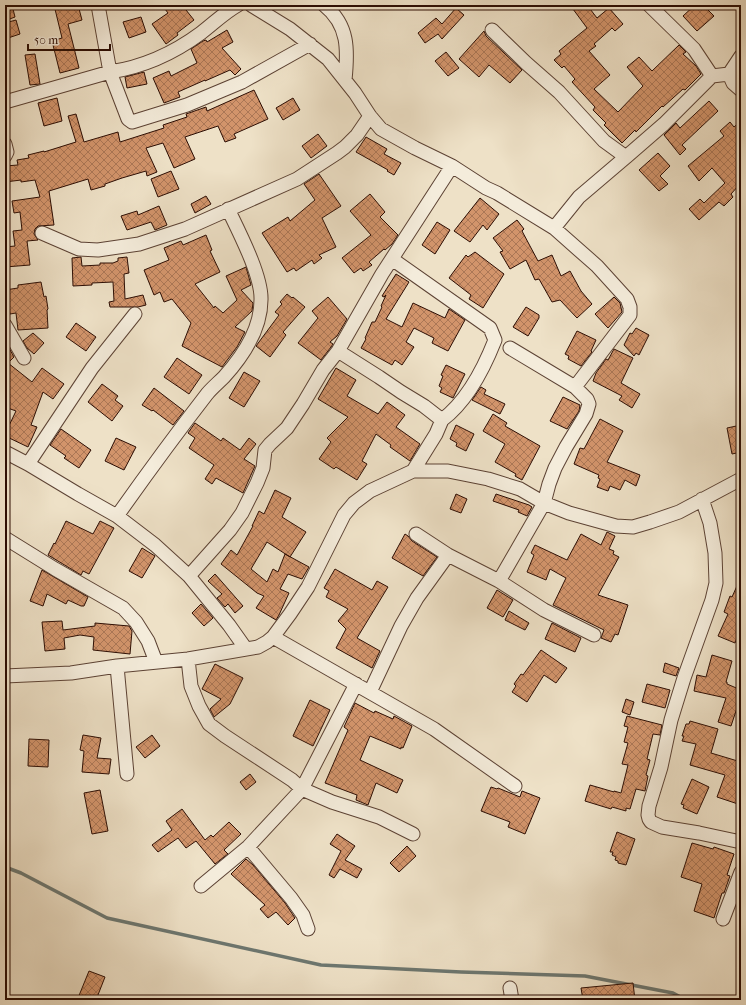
<svg xmlns="http://www.w3.org/2000/svg" width="746" height="1005" font-family="'IM FELL French Canon',serif">
  <defs>
    <pattern id="building-cross-hatch" width="8" height="8" patternUnits="userSpaceOnUse"><rect width="8" height="8" fill="#d2946b"/><path d="M0 0l8 8M0 8l8-8" fill="none" stroke="#ab7756"/></pattern>
  </defs>
  <rect width="100%" height="100%" fill="#eee1c7"/>
  <filter id="stains"><feTurbulence type="fractalNoise" baseFrequency=".005" numOctaves="4"/><feColorMatrix values="0 0 0 0 .2 0 0 0 0 .09 0 0 0 0 .02 0 0 0 .5 -.17"/></filter>
  <radialGradient id="worn" r=".72"><stop offset=".6" stop-color="#630" stop-opacity="0"/><stop offset="1" stop-color="#630" stop-opacity=".3"/></radialGradient>
  <g fill="none" stroke-linecap="round" stroke-linejoin="round">
    <path stroke="#6d7770" stroke-width="3.5" d="M5,867L21,873L107,918L321,965L461,972L585,976L673,993L686,1000"/>
  </g>
  <path fill="url(#building-cross-hatch)" stroke="#2c0d03" d="M54,5H78L82,20L68,24L79,68L60,73L52,41L62,38Z
    M162,5H182L194,20L177,33L178,35L166,44L152,24L168,13Z
    M570,5H587L597,18L609,8L623,24L615,31L612,28L594,44L596,46L589,51L610,75L594,89L618,112L643,86L627,67L639,57L652,71L679,45L686,52L683,54L696,66L701,74L685,90L683,89L663,107L662,106L636,132L635,130L622,143L604,125L606,123L593,110L595,107L572,82L575,79L564,66L562,68L554,60L561,54L559,51L587,28Z
    M695,5H703L714,16L697,31L683,16Z
    M456,8L464,15L442,39L438,34L425,43L418,33L436,18L442,24Z
    M13,9L15,17L7,20L5,11Z
    M141,17L146,32L129,38L123,22Z
    M16,20L20,34L5,39V23Z
    M227,30L233,42L222,48L241,69L235,75L230,70L205,81V80L178,92L180,97L164,103L153,78L169,71L171,76L197,63L191,49L203,41L206,40L207,42Z
    M484,31L486,36L522,70L510,83L489,65L479,77L459,59Z
    M446,52L459,68L448,76L435,61Z
    M35,54L40,84L30,85L25,55Z
    M144,72L147,84L127,88L125,77Z
    M254,90L268,119L234,134L236,138L225,142L218,126L185,137L195,159L174,168L163,143L146,148L157,172L147,176L146,171L122,178L105,184V186L91,190L88,179L49,191L54,225L38,226L35,229L34,234L38,240L27,241L30,265L5,267V247L15,246L13,231L22,230L20,212L14,213L12,201L40,197L35,180L21,182V180L5,182V166L18,165L17,160L29,158L28,155L44,151V152L76,142L68,116L76,114L84,142L118,132L120,142L164,128L163,125L187,117L186,114L206,107L207,111Z
    M57,98L62,121L44,126L38,103Z
    M293,98L300,110L283,120L276,108Z
    M709,101L718,111L682,145L686,149L680,155L664,135L676,123L680,128Z
    M741,121V179L736,183L739,185L731,194L733,197L724,206L719,202L699,220L689,209L700,199L704,203L725,183L712,168L699,181L688,166L724,136L720,131L730,122L734,127Z
    M318,134L327,146L311,158L302,146Z
    M366,137L387,149L384,154L401,163L394,175L387,171L388,170L356,152Z
    M658,153L670,166L660,176L668,184L659,191L639,170Z
    M171,171L179,189L158,197L151,179Z
    M319,174L341,206L322,218L336,247L319,255L322,258L314,264L312,260L296,271L294,268L287,272L262,233L288,217L290,221L315,200L304,184Z
    M370,194L385,212L380,217L398,235L392,244L385,250L384,249L369,262L372,265L363,271L361,268L354,273L342,258L371,235L350,211Z
    M206,196L211,204L195,213L191,204Z
    M480,198L499,214L487,230L483,225L470,242L454,231Z
    M159,206L167,225L155,230L151,222L127,230L121,216L137,211L138,215Z
    M517,220L524,229L522,231L538,261L552,255L561,276L570,271L581,291L592,304L577,318L560,300L552,302L539,279L535,280L526,260L510,269L500,252L503,251L493,238Z
    M437,222L450,230L435,254L422,245Z
    M206,235L212,250L210,251L220,272L195,284L214,308L215,306L223,313L237,300L226,276L246,267L251,285L241,290L253,303L252,311L235,327L245,332L237,347L222,367L182,346L191,323L172,299L164,302L160,292L154,295L144,270L169,260L164,248L181,241L183,245Z
    M475,252L504,274L483,308L469,299L471,295L449,278L466,255L468,257Z
    M81,257L82,266L100,265V263H113L118,261V258L127,257L129,273L124,274L125,299L143,295L146,305L138,307H110L109,302L114,301L113,282L92,283V285L73,286L72,258Z
    M396,274L409,282L386,319L402,327L413,303L445,318L449,309L465,320L448,351L432,343L434,338L414,328L406,342L414,347L402,365L395,360L392,365L361,348L366,339L365,338L372,322H375L382,307L381,306L386,295L384,297L382,296Z
    M41,282L44,297L46,296L48,309L47,310L48,328L18,330L16,313L10,314L7,299H5V290L18,288V285Z
    M287,294L292,298L293,297L305,307L283,332L286,335L270,357L256,346L279,315L275,312L282,304L280,302Z
    M328,297L347,319L337,336L330,342L333,344L331,347L321,360L298,343L318,318L312,311Z
    M614,297L620,303L622,312L608,328L595,314Z
    M526,307L539,315V318L528,336L513,327Z
    M76,323L96,337L86,351L66,337Z
    M636,328L649,335L639,355L636,353L634,356L624,345L630,333L632,334Z
    M577,331L596,340L591,351L592,352L581,366L568,359L569,356L565,354Z
    M33,333L44,343L34,354L27,348L23,341Z
    M5,344L9,348L14,357L8,363L32,382L42,368L64,384L53,399L43,392L31,425L37,427L28,447L5,436V434L16,411L5,407Z
    M614,349L633,358L621,383L640,394L632,408L619,400L622,396L593,381L596,373L606,359L608,360Z
    M177,358L202,375L189,394L164,377Z
    M446,365L465,374L453,398L440,392L442,388L439,386L443,376L441,375Z
    M336,368L356,380L347,396L378,414L387,402L405,415L396,427L420,444L410,461L390,447L391,445L376,434L362,461L367,464L357,480L336,467L334,469L319,459L331,442L327,438L348,417L318,399Z
    M244,372L260,381L244,407L229,398Z
    M102,384L118,396L115,400L123,406L112,421L88,402Z
    M481,387L486,390L484,394L505,404L500,414L472,400Z
    M154,388L184,411L173,425L153,410L152,411L142,405Z
    M563,397L580,405L579,411L567,429L550,421Z
    M493,414L507,423L505,426L540,446L522,480L515,476L516,474L495,462L505,444L483,431Z
    M600,419L623,431L607,462L640,475L636,486L625,480L620,490L610,486L608,491L597,487L600,479L598,478L599,475L574,464L580,448L584,449Z
    M195,423L221,441L223,438L240,450L249,438L256,444L244,459L255,466L243,493L216,478L212,484L205,479L214,465L189,448L195,438L188,433Z
    M456,425L474,434L466,451L456,446L457,443L450,439Z
    M741,425V452L732,454L727,428Z
    M61,429L91,450L79,468L64,458L66,456L50,445Z
    M116,438L136,447L124,470L105,461Z
    M275,490L291,498L282,517L306,532L290,557L267,542L251,569L267,582L273,569L278,572L285,554L309,567L302,579L288,574L280,589L289,593L279,615L276,620L256,608L264,596L257,593L221,564L231,550L237,555L253,526H252L259,511L264,514Z
    M456,494L467,499L461,513L450,509Z
    M496,494L529,505L532,507L527,516L518,512L519,510L493,501Z
    M66,521L93,534L100,521L114,528L89,574L83,571L81,575L48,555L54,543L55,544Z
    M607,532L615,536L609,549L614,551L613,554L619,557L598,595L628,605L618,635L615,634L611,642L601,638L604,630L553,605L566,578L550,569L546,580L527,572L534,555L531,553L535,545L567,560L581,534L601,545Z
    M405,534L408,536L412,541L437,557L423,576L392,558Z
    M142,548L155,556L142,578L129,571Z
    M335,569L372,590L377,581L388,587L357,638L380,651L372,668L336,648L346,629L338,621L348,609L326,597L329,591L324,588Z
    M42,570L88,597L84,606H81L68,600L66,604L47,594L43,606L30,601Z
    M215,574L243,606L235,613L228,604L225,607L217,598L222,594L208,581Z
    M741,577V629L735,643L718,636L728,614L724,612L730,596L732,597Z
    M497,590L513,600L503,617L487,608Z
    M201,604L213,618L204,626L192,613Z
    M509,611L529,623L525,630L505,620Z
    M62,621L63,630L95,626V623L129,626L132,631L130,654L93,650L94,637L80,635L64,638L65,649L45,651L42,622Z
    M552,623L581,638L575,652L545,639Z
    M541,650L567,668L556,683L544,675L527,702L512,692L516,686L514,684L521,674L523,675Z
    M712,655L732,661L726,682H727V684L741,690V696L731,726L718,722L726,698L694,691L697,675L706,677Z
    M665,663L679,668L676,676L663,672Z
    M215,664L243,678L230,704L214,717L210,709L221,699L202,689Z
    M647,684L670,690L665,708L642,702Z
    M626,699L634,702L630,715L622,712Z
    M310,700L330,710L313,746L293,736Z
    M355,703L374,713L375,711L393,719L394,716L412,726L403,748L401,747V749L370,736L360,760L403,780L397,793L376,783L368,805L356,800L357,795L325,783L348,730L344,727Z
    M627,716L662,725L660,735L653,734L647,759L650,760L646,775L648,776L645,791L636,789L630,809L626,808V811L612,807L611,809L585,801L590,785L614,792V791L621,793L628,765L622,764L628,743L624,742L628,727L624,726Z
    M690,721L718,729L711,753L741,762V805L717,797L725,775L690,765L696,744L682,741L684,736H682L686,724H689Z
    M83,735L101,738L97,758L111,759L109,774L82,772L84,751L80,750Z
    M152,735L160,746L145,758L136,747Z
    M29,739L49,740L48,767L28,766Z
    M250,774L256,782L246,790L240,782Z
    M692,779L709,787L697,814L683,808L684,805L681,804Z
    M491,787L497,789L498,788L520,797L522,791L540,798L525,834L508,827L510,822L481,811Z
    M100,790L108,831L92,834L84,793Z
    M182,809L205,840L211,835L213,837L229,822L241,834L224,850L228,854L215,864L196,841L186,848L178,838L158,852L152,845L172,830L166,821Z
    M617,832L635,839L626,865L618,863V861L615,860L616,857L612,855L613,852H610Z
    M337,834L355,846L345,860L362,869L357,878L340,869L334,878L329,875L341,851L330,844Z
    M692,843L713,849L714,847L734,854L727,875L730,876L724,893H722L714,918L694,911L702,884L681,877Z
    M407,846L416,856L399,872L390,863Z
    M246,859L253,865L285,903L295,918L288,925L276,912L268,918L260,909L265,905L231,874Z
    M89,971L105,977L96,1000H84L78,998Z
    M633,983L635,1000H583L581,988Z"/>
  <g fill="none" stroke-linecap="round" stroke-linejoin="round">
    <defs>
      <path id="minor" d="M98,5L110,72L128,119L132,122L187,105L242,82L310,44
        M251,5L290,29L328,59L355,93L370,116L381,129L415,148L452,166L486,188L497,193L554,228L597,266L627,299L630,307V315L575,387
        M324,5C349,25 348,50 345,80
        M649,5L694,49L712,76
        M492,30L526,63L559,92L604,141L626,157L664,124L712,76L729,74
        M741,56L729,74L733,83L741,90
        M5,102L110,72C143,67 174,53 201,33C213,24 225,12 238,5
        M5,144L7,152L5,156
        M554,228L579,197L626,157
        M42,233L79,249L98,250L139,244L185,229L297,179L337,153L345,147L357,135L370,116
        M392,259L490,328L495,340C484,368 466,402 442,420
        M5,325L24,358
        M338,351L379,377L401,392L424,406L442,420L436,434L413,471
        M5,452L28,464L78,494L117,516L155,545L189,576L229,625L246,649
        M28,464L92,368L135,314
        M702,499L710,523L715,553L716,583L712,600L684,678L671,720L661,767L649,806L648,815L649,819L651,822L662,827L699,833L741,842
        M117,516C146,475 176,434 207,394C212,388 218,383 224,377C243,356 261,329 261,300C262,276 239,232 228,209
        M416,534L448,555L499,581L544,610L594,635
        M5,538L55,569L123,608L136,622L148,641L156,662
        M189,576L230,530L242,513L257,483L263,468L265,450L270,444L287,428L303,404L323,370L338,351L382,274L452,166
        M499,581L544,503L549,484L555,468L566,447L586,414L589,404L587,399L575,387L510,348
        M273,637L434,729L515,786
        M188,659L191,686L199,706L209,724L225,736L292,780L302,789L332,802L379,817L413,834
        M117,666L127,774
        M5,676L71,673L117,666L188,659L258,647L267,642L273,637L290,614L308,587L344,515L354,503L370,491L413,471H448L488,479L520,489L544,503L569,513L616,526L633,527L650,522L679,512L741,479
        M370,692L401,626L417,598L448,555
        M248,847L291,898L303,915L308,929
        M201,886L248,847L302,789L356,684
        M723,919L741,872
        M510,988L512,1000"/>
    </defs>
    <use href="#minor" stroke="#5c4234" stroke-width="15"/>
    <use href="#minor" stroke="#f4ecdb" stroke-width="13"/>
  </g>
  <rect width="746" height="1005" fill="none" stroke="#eee1c7" stroke-width="20"/>
  <rect x="6" y="6" width="734" height="993" fill="none" stroke="#2c0d03" stroke-width="2"/>
  <rect x="10" y="10" width="726" height="985" fill="none" stroke="#2c0d03"/>
  <path d="M28 44v6h82v-6" fill="none" stroke="#2c0d03" stroke-width="2"/>
  <text x="34" y="44" font-size="12" fill="#2c0d03" stroke="#f4ecdb" stroke-width="3" paint-order="stroke">50 m</text>
  <rect width="100%" height="100%" filter="url(#stains)"/>
  <rect width="100%" height="100%" fill="url(#worn)"/>
</svg>
